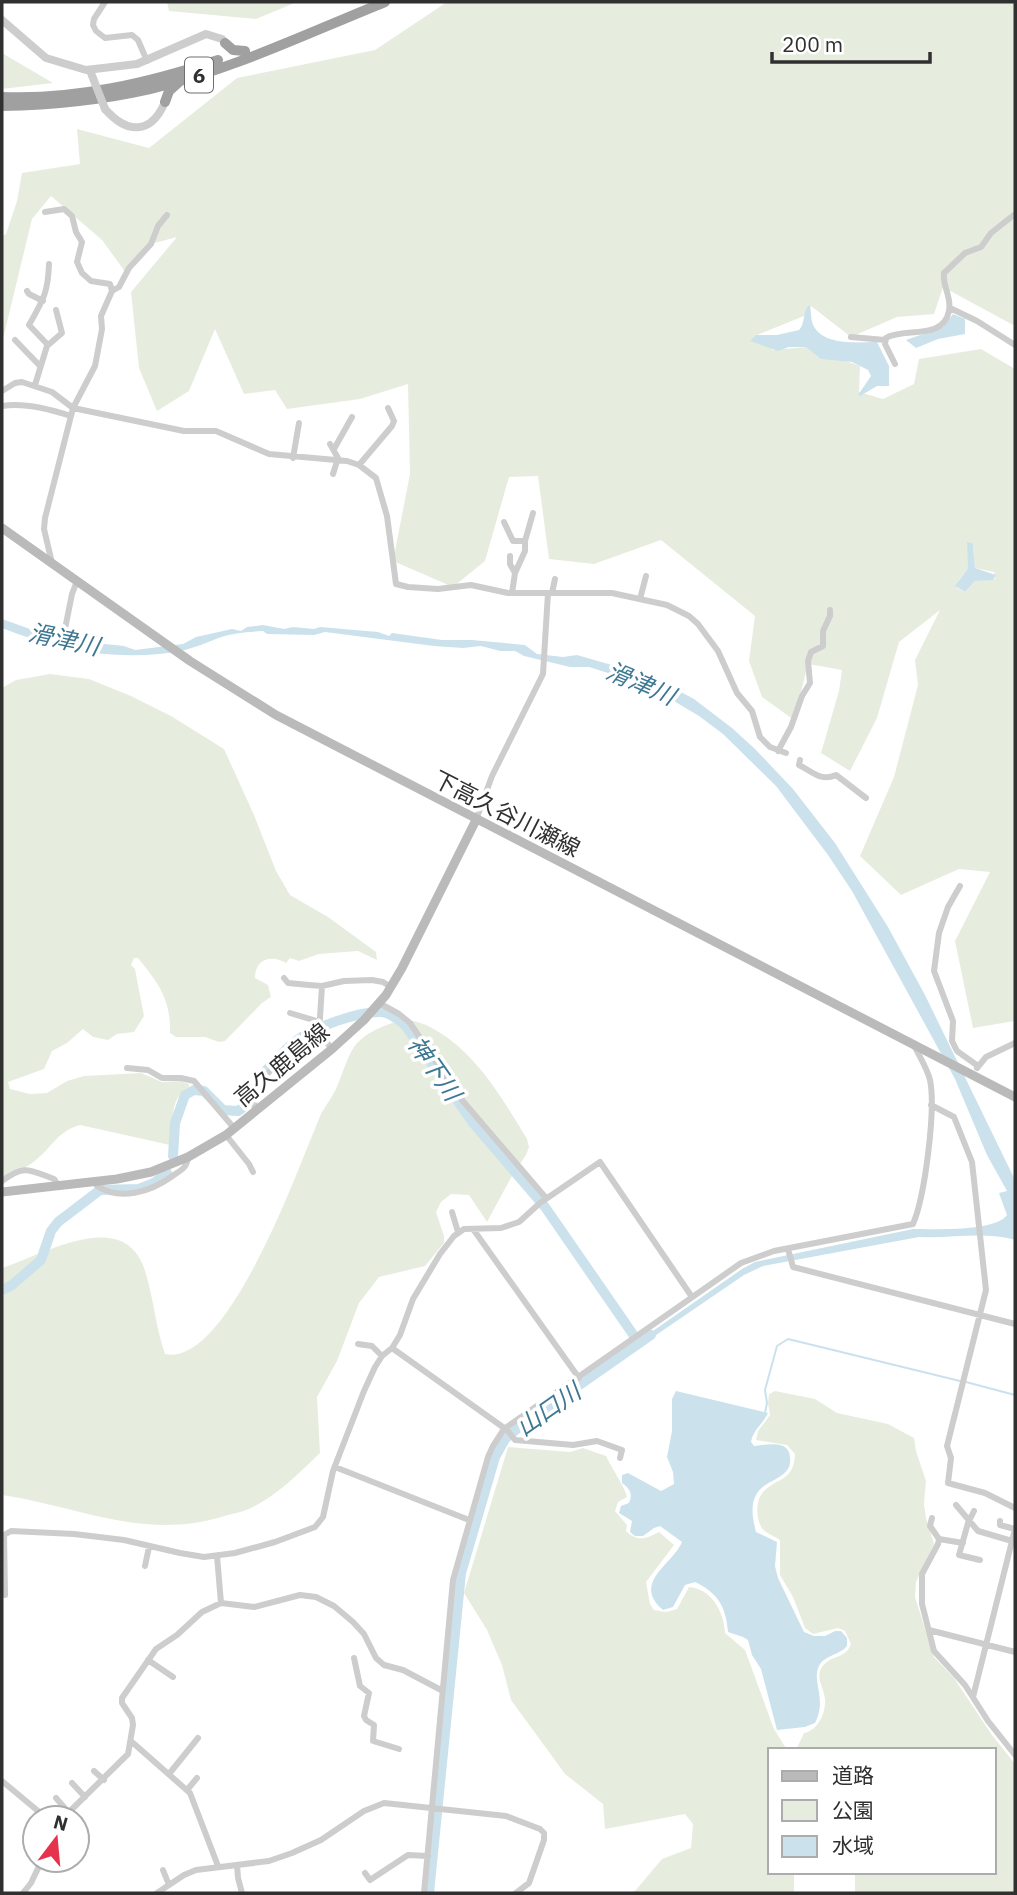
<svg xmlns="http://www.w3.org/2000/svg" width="1017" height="1895" font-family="'IBM Plex Sans','Noto Sans JP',sans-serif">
  <rect width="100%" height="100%" fill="#fff"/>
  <path fill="#e7edde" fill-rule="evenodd" d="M167,2H297L256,19L169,11Z
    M447,2H1015V326L943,287L934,314L897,317L851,337L811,306L804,316L757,335L773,350L806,347L860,366L859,392L883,399L914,384L919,359L981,349L1015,369V1021L973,1028L955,941L990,872L959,869L901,895L860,856L894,777L918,685L915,660L940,610L899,642L877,718L850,771L821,753L839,691L842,670L808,664L794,720L762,697L749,661L755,616L661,540L594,564L549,559L538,476L509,477L485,561L453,587L393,561L410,474L408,384L360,399L287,409L275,390L244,394L215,329L189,391L157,411L139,368L131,292L177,237L151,244L126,273L102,240L51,196L32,219L2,343V236L6,234L17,201L22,173L80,164L77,129L149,148L237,78L375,50ZM968,542L973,545L975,568L994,572L995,579L975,581L965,592L957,588L959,580L968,568Z
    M2,53L53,83L2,89Z
    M50,674L89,679L131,696L171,716L224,749L254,815L276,871L290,895L328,917L376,952L377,960L358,951L319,954L299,961L290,958L286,963C271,954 255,959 255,978L268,985L271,997L262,1003L225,1041L219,1042L205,1037H176L170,1033C171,1000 159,984 138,958H134L131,965L135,969L144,1016L134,1032L117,1034L108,1040L93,1037L83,1029L67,1043L52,1051L44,1069L8,1082L10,1089L30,1094L47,1093L67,1081L84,1076L141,1073L162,1082L181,1081L189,1084V1087C166,1101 176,1124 170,1145L80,1125C58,1131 52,1147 36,1160C26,1168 13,1175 2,1181V688L16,680Z
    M404,1019C413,1021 423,1023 430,1027C475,1050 502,1098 527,1139L529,1147L526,1155L513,1174L487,1222L469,1195L451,1194L441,1202L436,1212L444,1236V1243L425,1266L379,1277L359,1303L337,1361L317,1397L320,1453C300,1472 279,1494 253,1507C246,1511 236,1513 228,1515C146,1542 81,1507 2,1495V1268C46,1254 127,1204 146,1274C154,1301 156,1328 165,1354C229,1368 301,1160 321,1114C325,1106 331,1099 335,1091C342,1077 345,1061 354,1047C366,1031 386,1025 404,1019Z
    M775,1391L815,1399L837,1413L888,1424L914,1438L916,1451L926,1481L924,1504L926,1518L934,1544L916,1582L915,1597L934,1657L954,1678L992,1735L1015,1764V1893H855V1872H994V1750H796L804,1733C818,1730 826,1713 825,1699C824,1689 815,1676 822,1667C830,1655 846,1659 851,1644L845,1631L838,1628L813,1634L805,1628L793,1597L780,1575V1540C776,1537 770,1535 766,1532C756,1526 755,1504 761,1495C773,1477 794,1484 795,1454L787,1445L756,1440L758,1431L770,1415L768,1403L769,1394Z
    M508,1447L570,1452L583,1448L606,1456C610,1465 626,1489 627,1497L618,1502L615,1511L627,1525L626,1531C637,1542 646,1539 659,1532L674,1545L646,1582L650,1604L654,1610L666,1612L677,1609L689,1587C712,1589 724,1612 725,1633L745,1650L774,1729L787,1750H770V1872H794V1893H628L635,1891L662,1859L691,1848L693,1824L685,1814L605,1829L603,1804L565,1774L511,1700L502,1665L487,1630L464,1593Z"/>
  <path fill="#cbe2ed" d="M810,305C811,311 811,317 812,322C820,347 859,342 877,342L889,366V386H877L860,396L858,395L871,376L868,370L852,362L821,359L806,347H789L778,351L750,341L756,335H777L799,330C806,323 802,309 810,305Z
    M953,314L965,319V334L938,339L916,348L906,340L943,327Z
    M967,542L972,543L973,545L975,568L996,575L993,580L975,581L965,592L955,586L968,568Z
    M2,619L44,634L77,641L124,646L135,650L183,644L196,637L232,629L241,631L247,627L263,625L284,629L293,627L314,629L320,627L378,632L389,636L392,633L442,640H472L525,645L537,654L563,657L577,655L629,670L668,685L694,699L732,728L755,749L793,789L835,843L888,927L925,995L1015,1180V1240C985,1231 950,1239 919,1237L763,1266L744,1275L643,1344L640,1340L742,1269L755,1262L913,1229C933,1229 995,1232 1007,1215L999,1193L1007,1191L987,1155L955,1079L852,891L828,855L776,786L723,734L699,716L662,694L630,680L589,667H570L524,656L515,651H500L481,646L463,648L434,646L325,632L314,635L267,634L263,631C248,632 230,633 216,639C206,643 196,647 185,650C123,663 60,651 2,628Z
    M676,1391L768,1413C763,1424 753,1430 751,1442L754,1446C766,1445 789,1439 790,1457C793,1480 764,1478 756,1495C750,1506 753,1520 756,1532L777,1542L775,1566L778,1578L804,1632L814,1636H825L835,1631H841L847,1638V1646C840,1655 826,1655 820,1664C810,1680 828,1698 815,1723L805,1727L777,1730L761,1669L752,1655L748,1640L743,1637L728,1632C726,1607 718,1593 695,1582L685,1585L673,1607L663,1610C631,1583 673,1564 682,1542L660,1526L654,1528L643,1536H635L630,1532L632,1521L619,1513L621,1506L629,1503C633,1493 630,1489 622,1483V1475L628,1473L661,1491L674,1484L673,1472L667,1457L672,1431V1399Z"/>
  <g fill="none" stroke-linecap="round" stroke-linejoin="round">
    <path stroke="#cbe2ed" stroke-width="2" d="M966,1382L1015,1395
      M765,1413L767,1403L765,1390L777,1346L788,1339L960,1381"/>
    <path stroke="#cbe2ed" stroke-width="10" d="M173,1156L175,1123L185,1095L194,1090L204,1091L223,1110L238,1111C249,1105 250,1090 258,1080C269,1067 282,1052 296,1041C314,1027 359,1011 382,1012C391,1013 399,1020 405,1025L473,1123L545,1207L639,1343
      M2,1290L12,1285L41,1260L51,1231L58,1222L100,1190L139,1189L154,1183L167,1173
      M429,1893L461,1573L495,1457L505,1439L518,1428L651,1335"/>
    <path stroke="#cdcdcd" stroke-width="6" d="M105,2L94,19L93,25L96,31L105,38L132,35L138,40L147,61
      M45,212L64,209L72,216L76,232L82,242L77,262L82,273L91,281L110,284L112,291L101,316L102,329L95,366L73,408L45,518L44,529L52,563
      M27,291L29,294L43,301
      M112,291L119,287L129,268L151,244L158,226L167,215
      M950,308L977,321L1015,345
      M851,337L885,340
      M15,340L40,366
      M48,345L29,325C43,300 48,293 49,264
      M895,364L885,344L886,338C904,327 943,341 949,311C952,297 942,286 944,273L965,253L981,247L991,233L1015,214
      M35,385L47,346L62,333L56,310
      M2,391L15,383L22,382L52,392L73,408L184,431H216L269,454L347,461L359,465L376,478L387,516L396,584L408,587L438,589L471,585L508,593H612L667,605L689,616L698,624L718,651L737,693L752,711L760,737L770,747L786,753
      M2,406C24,402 50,409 71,416
      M330,444L338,458L333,474
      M334,449L352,417
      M293,458L299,423
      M359,465L392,426L394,421L388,408
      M504,522L513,541H525
      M510,556V564L515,573
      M512,593L515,573L525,551V541L533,513
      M552,593L555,579
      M640,599L646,576
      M64,634L72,594L77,581
      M778,751L791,727L802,696L810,683L808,661L811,652L823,646V631L830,616V610
      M800,760L799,765C813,772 821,782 836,775L866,798
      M476,820L492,776L543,674L548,593
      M960,886L948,907L939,933L934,971L953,1021L952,1041L957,1051L978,1066
      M284,978L288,983L309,985L322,986L344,981L372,980L383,982L391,987
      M322,986L319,1033L332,1049
      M379,1003L399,1014L410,1023L462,1100L546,1198
      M290,1013L320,1022
      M127,1068L148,1070L162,1078H181L194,1081L234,1128
      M977,1068L986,1057L1015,1043
      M931,1105L954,1117L972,1162L986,1290L947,1446L951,1458L948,1483L985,1493L1015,1508
      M255,1111C254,1104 254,1097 257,1089C265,1071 301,1041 319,1033
      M226,1135L249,1164L253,1172
      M2,1181C25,1164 29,1170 54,1179L58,1185
      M96,1181L97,1186C120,1201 150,1192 171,1177C179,1171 187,1169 188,1157
      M452,1212L458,1232
      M473,1229L579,1378
      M788,1249L793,1267L1015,1324
      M358,1344L372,1346L382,1356
      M392,1348L507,1430L515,1440L573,1445L597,1441L622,1450L620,1458
      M335,1467L469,1520
      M956,1505L978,1531L1012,1541
      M974,1511L968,1523L959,1555L980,1560
      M932,1518L930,1526L939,1539L938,1544L922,1574V1604L934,1651L965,1685L988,1721L1015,1755
      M1000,1521V1525L1015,1529
      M939,1539L963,1543
      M145,1566L149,1547
      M5,1595L4,1535L11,1531L74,1534L124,1540L180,1553L204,1557L235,1553L275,1542L315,1527L323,1517L333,1471L364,1391L375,1367L382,1356L392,1348L400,1335L413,1299L440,1254L454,1236L464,1229L501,1228L519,1222L540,1203L600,1162L692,1297
      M221,1603L254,1607L300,1595L316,1597L334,1606L353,1622L364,1634L376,1658L384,1665L403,1670L441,1690
      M929,1630L1015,1652
      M354,1658L360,1686L369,1693L364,1716L366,1720L374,1725L373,1741L399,1749
      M148,1660L173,1677
      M973,1697L1015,1529
      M132,1742L190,1793L218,1866
      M94,1771L104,1780
      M169,1774L198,1738
      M2,1781L38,1811L50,1818
      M72,1783L85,1797
      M187,1790L197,1778
      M56,1798L69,1813
      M63,1818L128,1754L133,1725L132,1718L122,1703V1698L156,1649L177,1635L202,1612L221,1603L217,1556
      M33,1833H35
      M237,1865L238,1878L242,1893
      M163,1870L169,1885
      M365,1873L370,1880L408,1855L428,1856
      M23,1893L31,1883L42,1860
      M157,1893L184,1875L196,1870L269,1861L292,1853L321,1840L364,1811L384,1803L506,1816L540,1829L544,1833V1840L529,1883L516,1893
      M424,1893L453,1580L488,1457L493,1446L504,1429L741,1263L774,1251L913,1224C925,1196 936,1109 930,1080C927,1068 919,1056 914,1045"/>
    <path stroke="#cdcdcd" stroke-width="8" d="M2,20L46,58L86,70L137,64L206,34L222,39L225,43
      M105,109C127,134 151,135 165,102"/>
    <path stroke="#bababa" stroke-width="9" d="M2,528L190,661L276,715L1015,1097
      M2,1192L117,1179L151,1172L188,1157L226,1135L332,1049L364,1020L386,995L402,968L476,820"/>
    <path stroke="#a0a0a0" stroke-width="10" d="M225,43L233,50L245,51
      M2,97C76,100 148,83 218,60
      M165,102L169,91L179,82
      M2,106C52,105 101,100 150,89C231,70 308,33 385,2"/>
    <path stroke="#cdcdcd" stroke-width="8" d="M91,73L105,109"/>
  </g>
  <g text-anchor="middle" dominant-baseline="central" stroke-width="7" stroke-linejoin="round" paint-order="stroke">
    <rect fill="#fff" stroke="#6e6e6e" stroke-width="2" x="185" y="57.5" width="28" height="35" rx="5"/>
    <g font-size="21" font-weight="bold" fill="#303030">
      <text x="199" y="75">6</text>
    </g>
    <g font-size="23" fill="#303030" stroke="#fff">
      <text transform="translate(507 813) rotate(27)">下高久谷川瀬線</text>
      <text transform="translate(281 1064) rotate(-40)">高久鹿島線</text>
    </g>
    <g font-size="24" font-style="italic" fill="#3d7893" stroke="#fff">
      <text transform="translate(64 639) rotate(12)">滑津川</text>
      <text transform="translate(641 683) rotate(23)">滑津川</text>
      <text transform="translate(435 1068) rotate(55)">神下川</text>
      <text transform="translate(548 1409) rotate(-35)">山口川</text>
    </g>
  </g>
  <rect width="1017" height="1895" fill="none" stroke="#303030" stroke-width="7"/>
  <rect x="768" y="1748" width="228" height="126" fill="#ffffff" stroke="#acacac" stroke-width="2"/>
  <rect x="782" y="1771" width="35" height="10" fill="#bababa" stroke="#acacac" stroke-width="2"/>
  <text x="832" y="1783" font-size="21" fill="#303030">道路</text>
  <rect x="782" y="1800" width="35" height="21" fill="#e7edde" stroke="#acacac" stroke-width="2"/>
  <text x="832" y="1818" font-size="21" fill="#303030">公園</text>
  <rect x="782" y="1836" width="35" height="21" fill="#cbe2ed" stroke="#acacac" stroke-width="2"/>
  <text x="832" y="1853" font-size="21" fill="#303030">水域</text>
  <g transform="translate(56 1839) rotate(16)"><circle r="33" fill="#ffffff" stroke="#acacac" stroke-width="2"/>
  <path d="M0-5L12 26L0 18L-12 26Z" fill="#e6334d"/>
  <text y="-10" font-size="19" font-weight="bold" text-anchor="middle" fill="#303030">N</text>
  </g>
  <path d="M772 52v10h158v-10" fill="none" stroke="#303030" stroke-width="3.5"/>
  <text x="782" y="52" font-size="21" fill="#303030" stroke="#ffffff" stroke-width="5" paint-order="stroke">200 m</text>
</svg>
